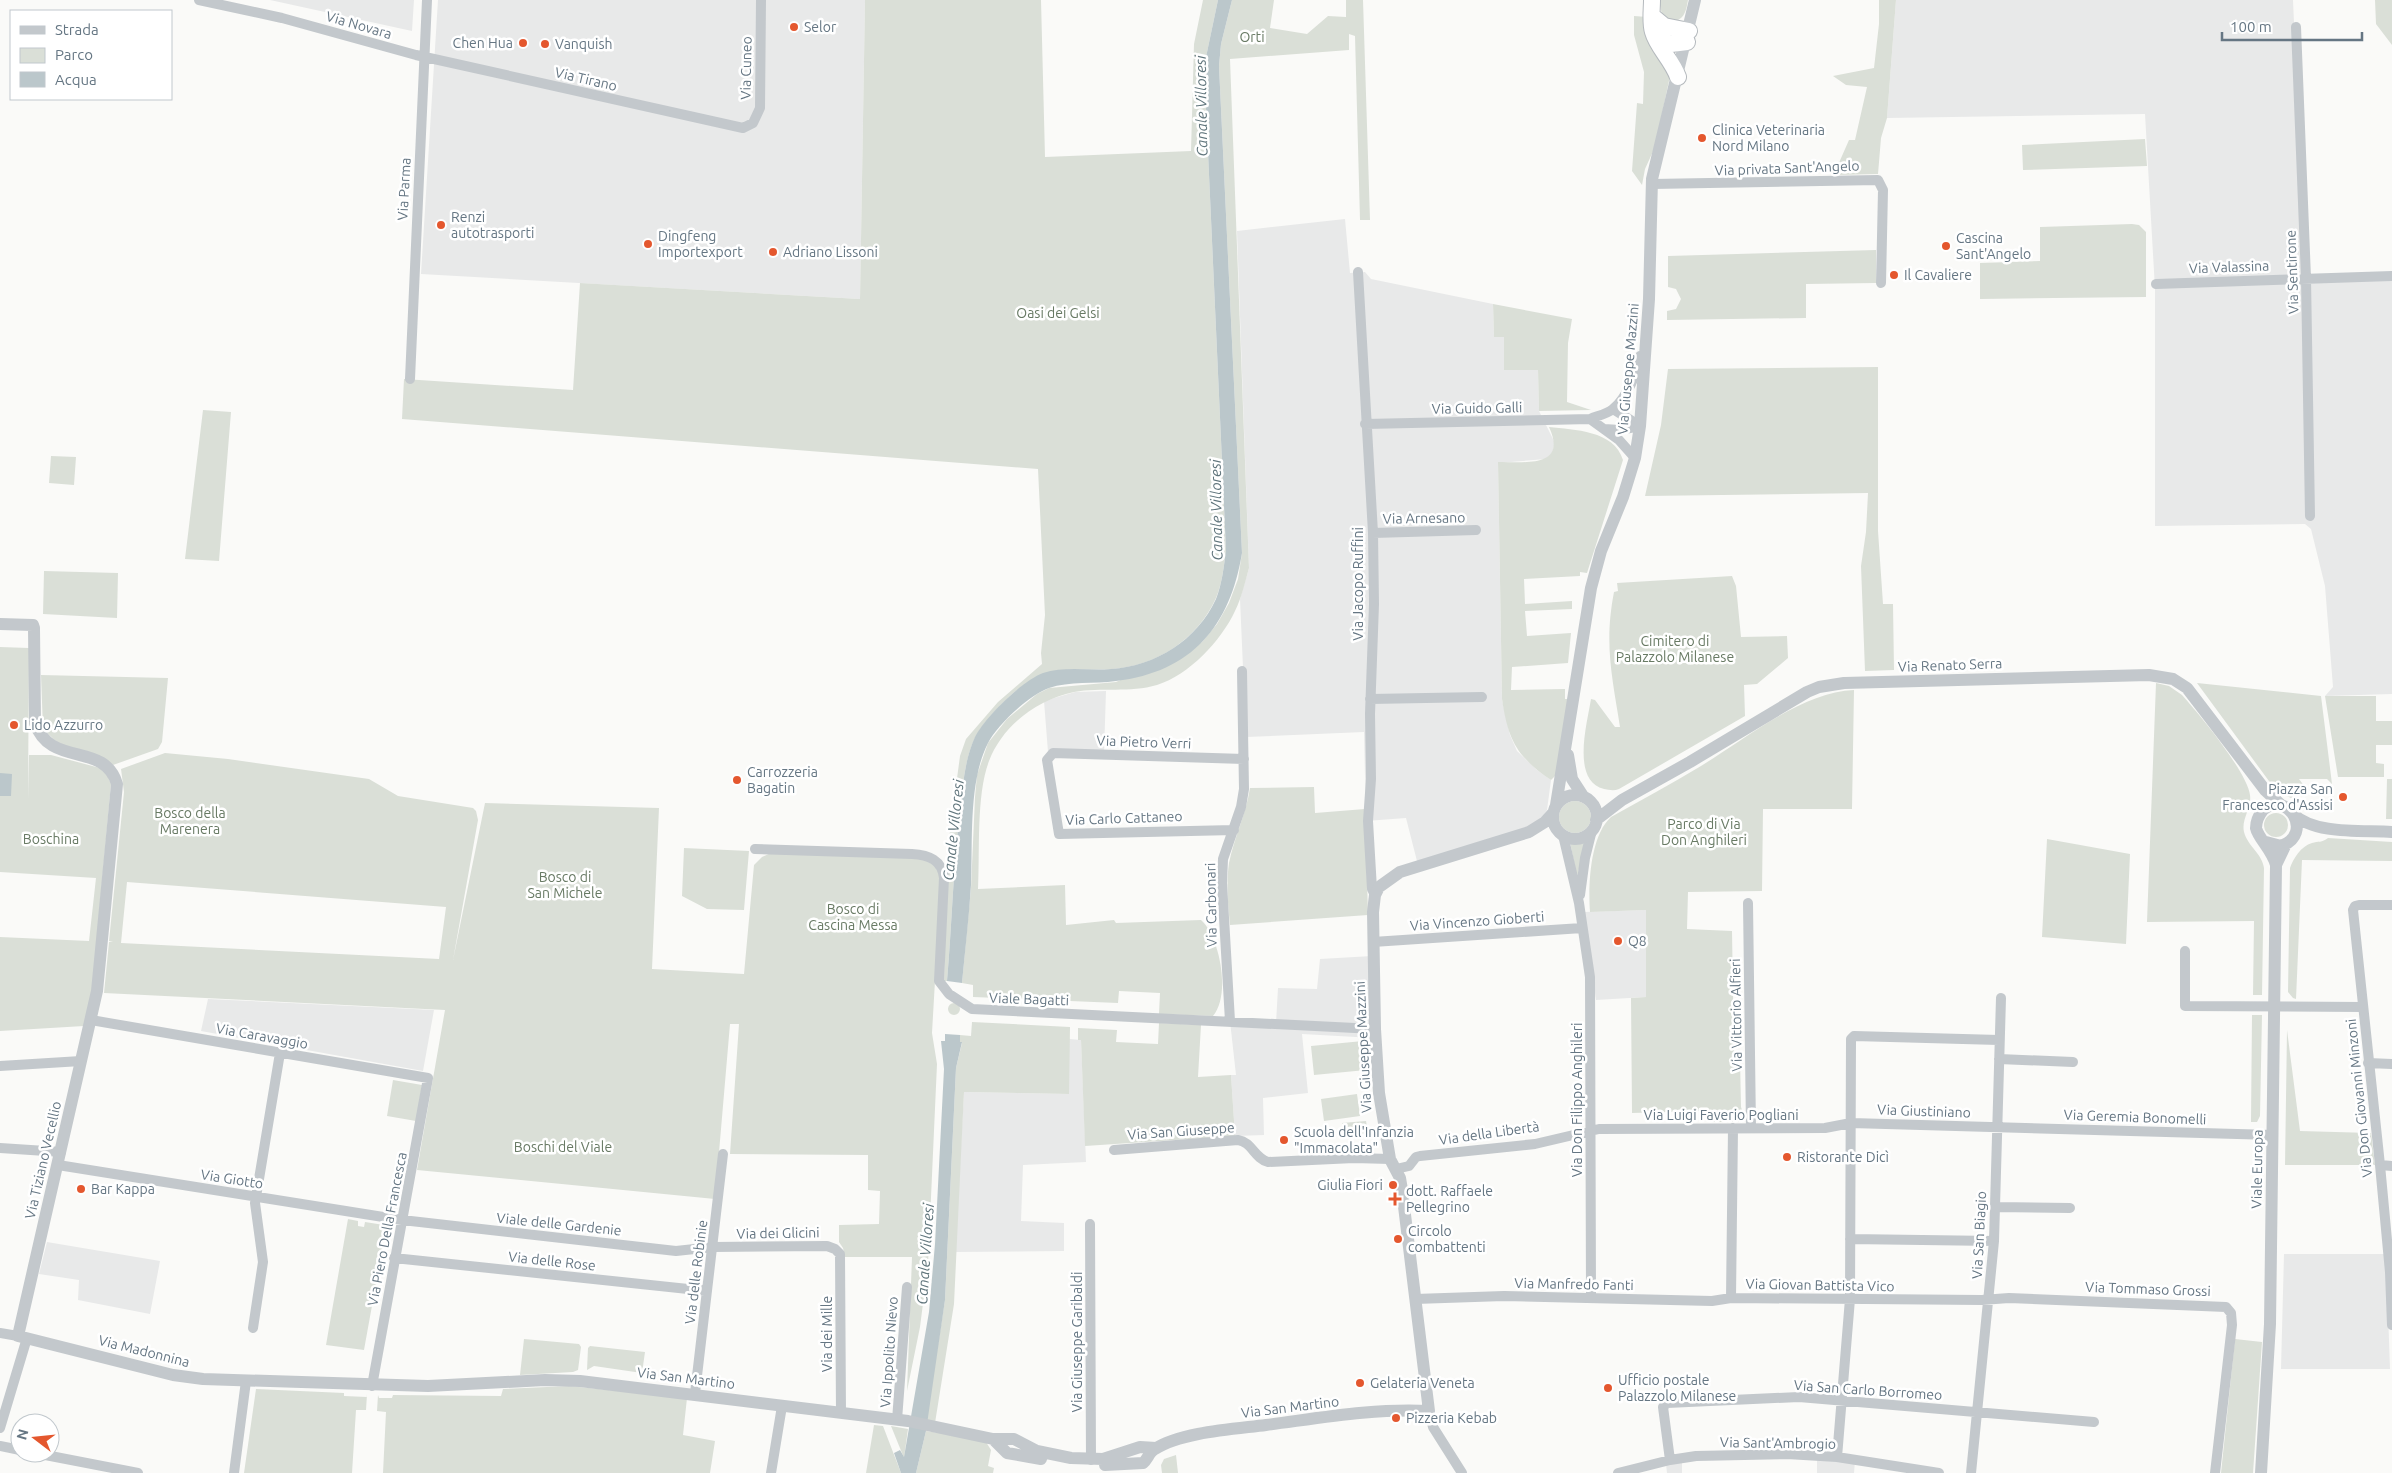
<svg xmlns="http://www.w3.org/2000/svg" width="2392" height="1473" font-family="Ubuntu,sans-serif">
  <rect width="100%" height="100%" fill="#fafaf8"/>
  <path fill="#e8e9e9" d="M270,0H414L412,31Z
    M438,0H865L860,299L421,274Z
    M1896,0H2293L2305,280L2392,277V694L2325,696L2333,687L2325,586L2311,529L2305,524L2155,526V289L2145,114L1887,118Z
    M1345,219L1350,273L1365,272L1371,279L1493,304L1494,337H1504L1538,370L1539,411L1555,443L1552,453L1546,459L1498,463L1502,700L1510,735L1517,751L1537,770L1551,780L1547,810L1538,824L1418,865L1406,818L1366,821L1364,732L1246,737L1240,599L1249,568L1237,231Z
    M1106,691L1104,753L1048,752L1044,701L1075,692Z
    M1646,910V997L1596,1000L1584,912Z
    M1372,956L1374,1038L1302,1034L1308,1093L1263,1098L1264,1135L1235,1136L1231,1075H1236L1230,1021L1276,1023L1278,988L1317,989L1320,959Z
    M208,999L434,1010L423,1071L201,1031Z
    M1069,1039L1081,1040L1086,1162L1023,1165L1021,1221L1064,1223V1251L955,1252L964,1092L1069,1094Z
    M47,1242L160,1261L150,1314L78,1300L79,1280L39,1274Z
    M2284,1254H2386L2390,1369H2281Z
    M1817,1459L1855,1461L1854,1473H1817Z
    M1682,1462V1473H1667L1666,1464Z"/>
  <path fill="#dadfd7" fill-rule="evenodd" d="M865,0H1041L1045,157L1191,151L1194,44L1203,0H1218L1206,57L1205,86L1226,550C1224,566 1222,584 1216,598C1197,640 1156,666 1112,669C1094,671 1076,667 1059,671C1050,673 1038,676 1030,681C1012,691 984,720 975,738C964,761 963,786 960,811C953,868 952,925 947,981H944L947,853L960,756L966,739L998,702L1042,664L1041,653L1045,615L1038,469L402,419L404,379L573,390L580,283L860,299Z
    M1232,0H1274L1270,28L1307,34L1328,16L1346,17V0H1363L1370,220H1360L1355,36L1349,34V50L1230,59L1249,568C1245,582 1242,597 1235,611C1221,641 1189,675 1157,685C1130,693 1101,687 1074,692C1037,700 1003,725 989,761C976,795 980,852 978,889L1065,885L1066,925L1114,920L1116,923L1201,920C1220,937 1231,995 1213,1016L1159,1014L1160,993L1119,991L1118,1003L973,997V985L962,983L971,888L975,797L977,775L988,743L1007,719L1037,694L1049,688L1116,682L1202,642L1217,624L1229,603L1238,579L1242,553L1219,66L1221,44Z
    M1659,0H1688C1686,12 1684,21 1670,22L1662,15Z
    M1879,0H1896L1887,118L1881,138L1878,174L1836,175L1838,165L1849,140H1855L1867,87L1846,85L1833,76L1874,68L1879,24Z
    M2375,0H2392V45L2376,24Z
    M1634,16L1647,17L1670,76L1655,147L1645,169L1642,185L1632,171L1637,103L1643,104L1644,72L1634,35Z
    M2145,139L2147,166L2023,170L2022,145Z
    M2132,224L2139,225L2146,232V297L1980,299V263L2040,261V227Z
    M1876,250V283L1806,284V318L1667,320V311L1676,309L1681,299L1676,289L1668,287V256Z
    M1493,304L1572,319L1568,343L1567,402L1591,410L1539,411L1538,370H1504V337H1494Z
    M1878,367V531L1883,604H1893L1894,670L1865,671L1861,566L1866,532L1868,493L1645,496L1661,425L1668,369Z
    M203,410L231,412L219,561L185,559Z
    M1549,427C1574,430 1614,430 1623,460L1587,573L1580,572V576L1524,579L1525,604L1572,601V609L1525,611L1527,636L1571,633L1568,663L1512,667L1511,690L1565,689V699H1568L1556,775L1551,780C1517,757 1508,740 1502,699L1498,462C1525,462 1568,468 1549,427Z
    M51,456L76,457L74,485L49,483Z
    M44,571L118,573L117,618L43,614Z
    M1732,576L1736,586L1741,637L1787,636L1788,658L1757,684L1744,685L1745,716L1619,789C1614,791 1609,790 1604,789C1571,781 1587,724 1591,699L1595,700L1615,727H1620C1612,676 1604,644 1614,592L1618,591L1617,583Z
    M0,647L29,648L28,799L29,755H51L100,768L106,773L111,784L92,992L84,1026L0,1031V937L89,941L96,878L0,872Z
    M41,675L168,678L162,742L158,749L113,765L61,746L43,729Z
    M2156,683L2169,686L2182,695C2200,715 2247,772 2250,795C2252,808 2241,819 2244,832C2248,847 2262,853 2264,868L2262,995H2253L2254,921L2147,922Z
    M2197,683L2321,696L2332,784L2327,779H2299L2305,787L2306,792L2291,798L2277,792Z
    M1854,690L1852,809H1763L1762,891L1688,892L1687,929L1732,931L1734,1054L1740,1059L1741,1107L1744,1116L1742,1122H1712L1702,1111L1632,1113L1631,998L1646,997V910L1590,912C1588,885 1590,836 1611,817C1641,800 1671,784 1701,766C1745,739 1802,692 1854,690Z
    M2325,696H2376V721H2392V745H2376V763L2384,764V777H2338Z
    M165,753L228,759L369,779L398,796L473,808L476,811L478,820L453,960L485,803L659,808L652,969L744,974L754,865L762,857L771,853L919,857L934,865L941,876L932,1033L937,1064L928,1264L920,1327L907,1391L912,1257H845L843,1248L839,1242V1225L879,1224L880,1191L868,1190V1155L730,1154L739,1024H730L715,1199L417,1170L445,1010L104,993L109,942H113L109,941L124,792L121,769ZM127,882L446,907L439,959L121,943Z
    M2387,779H2392V819H2386Z
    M1314,787L1315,813L1365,809L1368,915L1230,925C1228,905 1226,884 1229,863C1234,838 1246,814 1250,788Z
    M1559 817a16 16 0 1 1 32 0a16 16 0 1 1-32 0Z
    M2264 825a12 12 0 1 1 24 0a12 12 0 1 1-24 0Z
    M2328,838L2392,842V861L2302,860L2296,999L2293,998L2288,992L2290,868C2293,859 2301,846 2312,843C2318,841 2322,843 2328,838Z
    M1586,839L1577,877L1570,842Z
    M2047,839L2130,854L2126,944L2042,937Z
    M684,848L749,851L744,910L707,909L682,896Z
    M948 1009a6 6 0 1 1 12 0a6 6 0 1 1-12 0Z
    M2252,1015H2262L2260,1116L2257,1122H2251Z
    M972,1022L1070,1027L1069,1094L964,1092L954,1304L935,1423L926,1421L945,1300L956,1068L962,1043L959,1042L960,1035L971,1036Z
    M1159,1023L1201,1025L1198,1077L1231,1075L1235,1136L1085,1146L1081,1040H1078V1028L1117,1030L1116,1042L1158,1044Z
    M2287,1030L2300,1131L2371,1133L2375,1165H2285Z
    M1363,1041L1366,1070L1314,1075L1311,1046Z
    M393,1080L422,1085L416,1121L387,1116Z
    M1357,1094L1360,1116L1324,1121L1321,1099Z
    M1366,1121L1368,1133L1343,1136L1342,1123Z
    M348,1219L358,1221V1226L364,1227L365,1222L384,1225L386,1228L364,1350L326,1345Z
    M524,1339L579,1344L581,1347L578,1370L573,1372L520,1375Z
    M2235,1339L2262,1342L2253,1473H2221Z
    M590,1346L645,1352L642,1373L594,1366L587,1370L588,1348Z
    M569,1386L687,1398L683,1435L715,1441L710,1473H383L386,1412L377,1411L378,1395L379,1398H392L393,1395L501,1396L503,1389Z
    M256,1389L344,1393V1396L367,1397V1394L366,1410H356L352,1473H244Z
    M874,1425L883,1426L901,1473H866Z
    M891,1426L908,1429L904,1458Z
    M926,1431L961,1436L986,1442L991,1450L988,1466L994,1468L993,1473H916Z
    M1176,1455L1178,1473H1162L1161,1465L1164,1459Z"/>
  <path fill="#bbc7cb" d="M1218,0H1232L1221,44L1219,66L1242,553C1230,626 1192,672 1116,681C1095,684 1069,681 1049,688C1029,695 997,725 988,743C968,782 973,842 971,885C969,918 965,950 962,983L947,981C952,925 953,868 960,811C963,786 964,761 975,737C985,717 1022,681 1043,673C1064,666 1090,671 1111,669C1156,666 1197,640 1216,599C1222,584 1224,566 1226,550L1205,86L1206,57Z
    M0,773L12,774L11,796H0Z
    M945,1034L960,1035V1042H962L956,1068L945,1300L926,1431L916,1473H901L894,1453L900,1450L904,1457L929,1312L935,1244L944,1069L941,1041H945Z"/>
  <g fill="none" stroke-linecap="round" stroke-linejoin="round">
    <defs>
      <path id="trunk" d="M1652,0C1652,10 1650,22 1653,32C1657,47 1672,60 1678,77
        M1652,16L1664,26L1689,31
        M1656,39L1671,44L1687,42"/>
    </defs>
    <use href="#trunk" stroke="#b4b9bd" stroke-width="18"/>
    <path stroke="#c3c8cc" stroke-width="10" d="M199,0L282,18L416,55L743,128L753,123L760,108L761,0
      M2296,27L2306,278L2310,516
      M1652,184L1878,180L1883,190L1881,283
      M1358,272L1373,533L1374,604L1370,714L1371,779L1368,821L1372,889L1375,895
      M2156,284L2392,276
      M410,379L427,0
      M1613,409L1640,426
      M1590,419L1619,440L1635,458
      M1365,424L1590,419C1597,416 1607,414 1613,409C1625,400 1639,371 1640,356
      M1604,429L1620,430L1640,426
      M1373,533L1476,530
      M1370,699L1482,697
      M1234,830L1059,834L1047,760L1053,753L1244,759
      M1563,835L1579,903L1590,977L1591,1297
      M755,849L912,854C929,855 942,860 944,878L939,981L949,994L972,1009L1375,1029
      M1580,895L1585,858L1592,830
      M1748,903L1751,1128
      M2392,905H2359L2355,906L2353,910L2380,1165L2390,1272L2392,1325
      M1373,942L1582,928
      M2185,951V1006L2363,1007
      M91,1020L428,1078L372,1386
      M1230,1021L1222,883L1223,859L1241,807L1244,789L1242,671
      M1999,1059L2073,1062
      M2368,1063L2392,1064
      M0,1066L81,1061
      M1733,1128L1731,1298L1982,1300L2009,1298L2226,1307L2231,1313L2232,1325L2215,1473
      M0,1148L61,1152
      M1114,1150L1238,1140C1252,1142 1254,1158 1268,1162L1354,1158L1390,1159
      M58,1165L402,1220L676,1251L713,1247L827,1246L835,1249L840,1254L841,1413
      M2380,1165L2392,1166
      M1396,1169L1409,1166L1416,1157L1420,1156L1535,1144L1599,1129L1825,1128L1851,1123L2273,1135
      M1996,1207L2070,1208
      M1090,1224L1091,1460
      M1850,1239L1994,1241
      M394,1258L707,1291
      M1415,1299L1504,1296L1712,1301L1731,1298
      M253,1328L263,1262L255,1203L280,1053
      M0,1333L18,1336
      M695,1393L723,1154
      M1429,1411L1433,1427L1462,1473
      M897,1420L907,1287
      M0,1428L27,1338
      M0,1446L20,1450
      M35,1453L138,1473
      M1837,1457L1850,1299L1851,1039L1854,1036L1999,1040
      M1670,1460L1663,1407L1667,1403L1799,1397L2094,1422
      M234,1473L246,1381
      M771,1473L782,1406
      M1618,1473L1670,1460L1696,1456L1787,1454L1837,1457L1939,1473
      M1971,1473L1994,1241L2001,998"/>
    <path stroke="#c3c8cc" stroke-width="12" d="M0,624L33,625L34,628L35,723C50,768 105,741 117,784L97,991L18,1336L173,1375L203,1379L428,1386L545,1380L580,1381L908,1421L993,1439H1014L1037,1451L1071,1458L1103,1459L1140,1447L1156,1448
      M1568,755L1572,779L1583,796
      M1553 817a22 22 0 1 1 44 0a22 22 0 1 1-44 0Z
      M1556,805L1591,588L1601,551L1623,497L1635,458L1640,426L1649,299L1652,179L1695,0
      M2293,814C2315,835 2363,830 2392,832
      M1596,820L1622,800L1690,762L1807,692L1819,687L1844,683L2149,675L2173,679L2187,688L2265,790L2281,805
      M2266,842L2281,846C2315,834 2287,789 2263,810C2259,815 2256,821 2256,828C2258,838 2272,850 2276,865
      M993,1439L1007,1453L1041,1459
      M1105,1465L1143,1463C1148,1459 1149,1452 1155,1449C1181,1432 1235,1429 1266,1425C1320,1418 1374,1408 1429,1411L1402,1190L1400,1178L1390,1159L1379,1093L1375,1029L1373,912L1375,895L1379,887L1400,872L1529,832L1545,822L1553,813
      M2261,1473L2270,1324L2276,865L2286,844"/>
    <use href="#trunk" stroke="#fff" stroke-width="16"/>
  </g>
  <g fill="#e4572e" stroke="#fff" stroke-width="2">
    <circle cx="794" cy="27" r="5"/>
    <circle cx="523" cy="43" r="5"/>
    <circle cx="545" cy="44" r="5"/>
    <circle cx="1702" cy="138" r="5"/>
    <circle cx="441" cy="225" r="5"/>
    <circle cx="648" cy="244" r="5"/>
    <circle cx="1946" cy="246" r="5"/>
    <circle cx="773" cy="252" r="5"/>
    <circle cx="1894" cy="275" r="5"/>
    <circle cx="14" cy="725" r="5"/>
    <circle cx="737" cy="780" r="5"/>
    <circle cx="2343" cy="797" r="5"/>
    <circle cx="1618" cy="941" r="5"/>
    <circle cx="1284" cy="1140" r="5"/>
    <circle cx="1787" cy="1157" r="5"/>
    <circle cx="1393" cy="1185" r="5"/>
    <circle cx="81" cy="1189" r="5"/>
    <path d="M1392.5 1191.5h5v5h5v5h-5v5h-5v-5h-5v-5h5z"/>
    <circle cx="1398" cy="1239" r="5"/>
    <circle cx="1360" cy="1383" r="5"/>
    <circle cx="1608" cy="1388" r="5"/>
    <circle cx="1396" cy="1418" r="5"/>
  </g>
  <g text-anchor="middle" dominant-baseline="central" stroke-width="5" stroke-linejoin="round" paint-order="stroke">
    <g font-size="14" fill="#657683" stroke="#fff">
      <text transform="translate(359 25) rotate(16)">Via Novara</text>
      <text transform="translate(746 68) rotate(-89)">Via Cuneo</text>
      <text transform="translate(586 79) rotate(13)">Via Tirano</text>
      <text transform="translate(1787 168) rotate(-2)">Via privata Sant'Angelo</text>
      <text transform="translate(404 189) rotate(-87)">Via Parma</text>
      <text transform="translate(2229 267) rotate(-2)">Via Valassina</text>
      <text transform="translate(2292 272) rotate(-92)">Via Sentirone</text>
      <text transform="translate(1628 369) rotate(-85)">Via Giuseppe Mazzini</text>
      <text transform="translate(1477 408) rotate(-1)">Via Guido Galli</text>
      <text transform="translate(1424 518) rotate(-1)">Via Arnesano</text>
      <text transform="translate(1358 584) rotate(-90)">Via Jacopo Ruffini</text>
      <text transform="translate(1950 665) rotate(-2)">Via Renato Serra</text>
      <text transform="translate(1144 742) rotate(2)">Via Pietro Verri</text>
      <text transform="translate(1124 818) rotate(-2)">Via Carlo Cattaneo</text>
      <text transform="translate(1211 905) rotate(-91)">Via Carbonari</text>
      <text transform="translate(1477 921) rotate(-4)">Via Vincenzo Gioberti</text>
      <text transform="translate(1029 999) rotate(2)">Viale Bagatti</text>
      <text transform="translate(1736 1015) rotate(-91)">Via Vittorio Alfieri</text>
      <text transform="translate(262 1036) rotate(10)">Via Caravaggio</text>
      <text transform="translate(1363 1047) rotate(-93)">Via Giuseppe Mazzini</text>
      <text transform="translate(2359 1098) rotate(-96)">Via Don Giovanni Minzoni</text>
      <text transform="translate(1577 1100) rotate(-90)">Via Don Filippo Anghileri</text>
      <text transform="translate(1924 1111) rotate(2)">Via Giustiniano</text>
      <text x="1721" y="1115">Via Luigi Faverio Pogliani</text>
      <text transform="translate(2135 1117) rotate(2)">Via Geremia Bonomelli</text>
      <text transform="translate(1181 1131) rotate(-4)">Via San Giuseppe</text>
      <text transform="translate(1489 1133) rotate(-8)">Via della Libertà</text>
      <text transform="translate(43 1160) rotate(-77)">Via Tiziano Vecellio</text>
      <text transform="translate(2257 1169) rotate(-89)">Viale Europa</text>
      <text transform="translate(232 1179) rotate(9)">Via Giotto</text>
      <text transform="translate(559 1224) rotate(6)">Viale delle Gardenie</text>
      <text transform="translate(387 1229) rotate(-79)">Via Piero Della Francesca</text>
      <text transform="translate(778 1233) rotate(-1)">Via dei Glicini</text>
      <text transform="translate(1979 1235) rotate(-87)">Via San Biagio</text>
      <text transform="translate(552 1261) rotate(6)">Via delle Rose</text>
      <text transform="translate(696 1272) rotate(-83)">Via delle Robinie</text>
      <text transform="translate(1574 1284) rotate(1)">Via Manfredo Fanti</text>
      <text transform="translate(1820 1285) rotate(1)">Via Giovan Battista Vico</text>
      <text transform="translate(2148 1289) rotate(2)">Via Tommaso Grossi</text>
      <text transform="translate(827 1334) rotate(-90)">Via dei Mille</text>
      <text transform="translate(1077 1342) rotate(-90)">Via Giuseppe Garibaldi</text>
      <text transform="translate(144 1351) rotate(14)">Via Madonnina</text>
      <text transform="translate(889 1352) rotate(-86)">Via Ippolito Nievo</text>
      <text transform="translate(686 1378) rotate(7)">Via San Martino</text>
      <text transform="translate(1868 1390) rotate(4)">Via San Carlo Borromeo</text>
      <text transform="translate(1290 1407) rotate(-7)">Via San Martino</text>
      <text transform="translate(1778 1443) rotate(1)">Via Sant'Ambrogio</text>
    </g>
    <g font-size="14" fill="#657683" stroke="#fff" text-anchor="start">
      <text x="804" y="27">Selor</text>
      <text x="513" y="43" text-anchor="end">Chen Hua</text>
      <text x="555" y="44">Vanquish</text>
      <text x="1712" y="130">Clinica Veterinaria<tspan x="1712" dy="16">Nord Milano</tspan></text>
      <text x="451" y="217">Renzi<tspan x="451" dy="16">autotrasporti</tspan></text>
      <text x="658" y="236">Dingfeng<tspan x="658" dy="16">Importexport</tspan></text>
      <text x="1956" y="238">Cascina<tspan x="1956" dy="16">Sant'Angelo</tspan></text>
      <text x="783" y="252">Adriano Lissoni</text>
      <text x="1904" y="275">Il Cavaliere</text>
      <text x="24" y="725">Lido Azzurro</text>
      <text x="747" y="772">Carrozzeria<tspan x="747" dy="16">Bagatin</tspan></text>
      <text x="2333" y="789" text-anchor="end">Piazza San<tspan x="2333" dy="16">Francesco d'Assisi</tspan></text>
      <text x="1628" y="941">Q8</text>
      <text x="1294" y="1132">Scuola dell'Infanzia<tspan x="1294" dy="16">"Immacolata"</tspan></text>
      <text x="1797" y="1157">Ristorante Dicì</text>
      <text x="1383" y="1185" text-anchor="end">Giulia Fiori</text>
      <text x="91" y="1189">Bar Kappa</text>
      <text x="1406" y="1191">dott. Raffaele<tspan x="1406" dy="16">Pellegrino</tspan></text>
      <text x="1408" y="1231">Circolo<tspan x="1408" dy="16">combattenti</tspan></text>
      <text x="1618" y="1380">Ufficio postale<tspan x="1618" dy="16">Palazzolo Milanese</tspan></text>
      <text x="1370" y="1383">Gelateria Veneta</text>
      <text x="1406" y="1418">Pizzeria Kebab</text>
    </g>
    <g font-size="14" fill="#687a64" stroke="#fff">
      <text x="1252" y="37">Orti</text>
      <text x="1058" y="313">Oasi dei Gelsi</text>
      <text x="1675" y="641">Cimitero di<tspan x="1675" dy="16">Palazzolo Milanese</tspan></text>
      <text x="190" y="813">Bosco della<tspan x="190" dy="16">Marenera</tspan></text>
      <text x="1704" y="824">Parco di Via<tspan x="1704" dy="16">Don Anghileri</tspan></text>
      <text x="51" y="839">Boschina</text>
      <text x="565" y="877">Bosco di<tspan x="565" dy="16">San Michele</tspan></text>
      <text x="853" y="909">Bosco di<tspan x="853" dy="16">Cascina Messa</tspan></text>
      <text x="563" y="1147">Boschi del Viale</text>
    </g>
    <g font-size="15" font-style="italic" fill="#60757c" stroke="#fff">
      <text transform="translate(1201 106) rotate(-91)">Canale Villoresi</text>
      <text transform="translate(1216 510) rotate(-91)">Canale Villoresi</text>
      <text transform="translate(953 830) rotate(-84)">Canale Villoresi</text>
      <text transform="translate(925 1254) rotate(-86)">Canale Villoresi</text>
    </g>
  </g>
  <rect x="10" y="10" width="162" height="90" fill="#ffffff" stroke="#c1c8cd"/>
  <rect x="20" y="26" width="25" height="8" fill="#c3c8cc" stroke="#c1c8cd"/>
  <text x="55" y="35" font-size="15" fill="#657683">Strada</text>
  <rect x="20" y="48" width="25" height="15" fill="#dadfd7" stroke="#c1c8cd"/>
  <text x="55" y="60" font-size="15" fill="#657683">Parco</text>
  <rect x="20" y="72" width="25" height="15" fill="#bbc7cb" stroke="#c1c8cd"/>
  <text x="55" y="85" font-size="15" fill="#657683">Acqua</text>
  <g transform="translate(35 1438) rotate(286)"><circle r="24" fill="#ffffff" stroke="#c1c8cd"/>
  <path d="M0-4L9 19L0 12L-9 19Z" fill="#e4572e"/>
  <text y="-8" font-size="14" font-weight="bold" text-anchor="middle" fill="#657683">N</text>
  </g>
  <path d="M2222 32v8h140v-8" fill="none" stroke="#657683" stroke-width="2.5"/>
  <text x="2230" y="32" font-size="15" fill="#657683" stroke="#ffffff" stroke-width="4" paint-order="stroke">100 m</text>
</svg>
